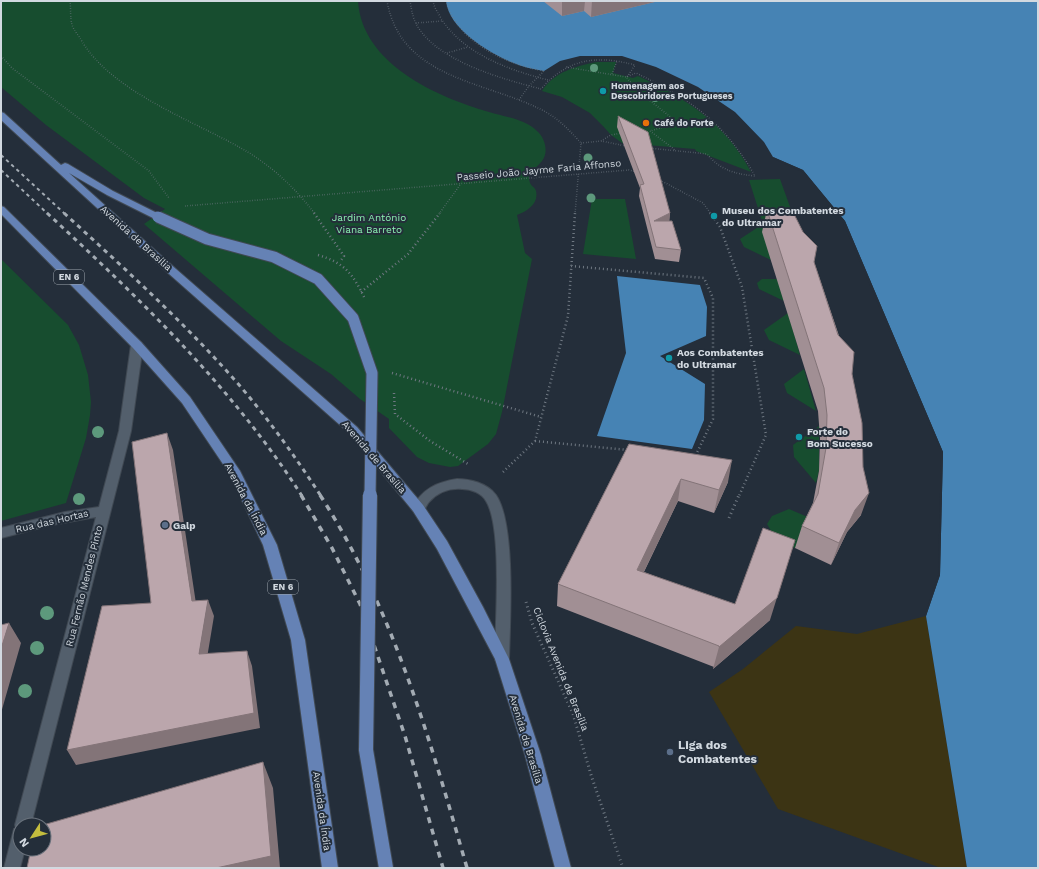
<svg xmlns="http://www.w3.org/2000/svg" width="1039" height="869" font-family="'Work Sans',sans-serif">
  <rect width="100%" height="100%" fill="#242e3a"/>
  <path fill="#174d2f" d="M1,1H358C362,64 437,97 489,112C505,117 525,119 537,131C545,138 549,152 542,161C538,166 533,170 528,174C529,177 529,180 530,183C532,187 535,187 536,191C539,204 527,211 517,215L525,253L532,259L502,412L496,434L488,444L458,466L450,467L429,463L417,457L389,428V419L360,399L331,374L281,341L144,224L165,209L144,198L46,125L1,87Z
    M597,62H616L613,73L633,78L638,76C686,98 726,124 751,172L696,151L695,149L622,143L611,135L603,126L590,113L562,97L542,91C554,72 576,66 597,62Z
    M780,179L799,232H763L771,260L744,247L740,239L763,224L749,180Z
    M592,199H625L636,259L583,254Z
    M1,259L68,325L79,345L88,375L91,402L90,415L86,438L66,503L1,521Z
    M762,279H777L784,301L759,289L757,283Z
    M788,313L800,355L769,340L764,330Z
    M804,369L816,411L787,393L784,384Z
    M819,426V471L816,483L794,457L793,445Z
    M789,509L810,518L795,548L777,541L767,524L772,516Z"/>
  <path fill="#3c3414" d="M926,616L967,868H941L778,809L709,692L743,669L796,626L857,634Z"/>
  <path fill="#4683b4" d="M446,1H1038V868H967L926,616L940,575L943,452L845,221L803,170L773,157L764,142L735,112L698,87L656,67L622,56H580L560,61L544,71C533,69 522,67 511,62C488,52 449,29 446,1Z
    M617,276L700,285L707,307L706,336L660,356L705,384L704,420L692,449L597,436L626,353Z"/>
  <path fill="#242e3a" d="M773,157L803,170L845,221L943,452L940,575L926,616H924L938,575L941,452L843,223L802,172L774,159Z"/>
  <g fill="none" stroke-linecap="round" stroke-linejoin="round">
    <defs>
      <path id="minor" d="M137,341L141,342L143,345L131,431L31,825H20V849H25L20,868H4L14,829L16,828L15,825L96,517L52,525L1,538V528L65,512L99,507L119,431L131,345L133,342Z
        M457,479C470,479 487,483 496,495C516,524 510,622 509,659L507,663L502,665L497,663L495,659C495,624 503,528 486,501C482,493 471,489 462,489C450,488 438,492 429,502C427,504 425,510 422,512C420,514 416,512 413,511L412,508C422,489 437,482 457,479Z"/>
      <path id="major" d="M1,112L4,113L61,165L65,163L68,164L113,191L161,215L163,217L161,219H155L107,195L69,173L176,269L357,427L423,505L447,541L483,607L509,659L541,755L571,868H555L525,755L495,659L437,549L413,511L349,433L168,273L1,120Z
        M1,206L4,207L141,342L190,397L240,471L277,545L305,640L338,868H322L291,640L263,545L229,473L182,403L133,348L1,214Z"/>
    </defs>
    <use href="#minor" stroke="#404953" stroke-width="2"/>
    <use href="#major" stroke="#404953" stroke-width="2"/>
    <path stroke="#6f7882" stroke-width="1.5" stroke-dasharray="0.5 2" stroke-linecap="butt" d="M70,1C71,8 70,18 72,25C74,30 77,34 80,38C110,92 195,121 246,151C273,167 296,189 315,214
      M387,1C401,80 487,81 544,111C559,119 570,131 581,143L575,214
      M410,1C411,7 412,13 414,19C430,60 503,79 541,89C568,58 597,55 635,65L627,77
      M433,1C434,8 439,14 442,20C466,55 509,70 548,80
      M446,1C457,42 505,64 544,71
      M416,23L442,21
      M447,53L468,47
      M1,56L12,68L149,171L169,198
      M566,67L626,77L636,73C690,99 725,123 755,176C735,174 720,170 707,154L649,148
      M612,74L617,61
      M627,78L638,91L678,123L650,131L675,150
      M519,100L529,86L544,71
      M601,141L626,146
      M581,143L601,141L611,135L622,133
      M658,179L703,203L711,214
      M185,206L629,170L636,172
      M439,214L460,185"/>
    <path stroke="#6f7882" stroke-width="2.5" stroke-dasharray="1 3" stroke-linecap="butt" d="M314,213L344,256L340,262
      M710,213L720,227L742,287L766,435L739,496
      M318,255C345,263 353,274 365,299
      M571,266L704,278L713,298V419L695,457
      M361,292L408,254L440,213
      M392,373L541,417
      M394,393L395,414L430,441L468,464
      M535,441L628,450
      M503,472L535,441L568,316L575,213"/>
    <path stroke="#6f7882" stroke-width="3" stroke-dasharray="1 3.5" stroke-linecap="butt" d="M729,518L739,495
      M526,602L532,623L573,714L592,778L623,868"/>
    <use href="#minor" fill="#535f6c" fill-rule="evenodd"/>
    <use href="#major" fill="#6582b5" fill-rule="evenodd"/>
    <path stroke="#a3abb3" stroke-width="2" stroke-dasharray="3.5 3.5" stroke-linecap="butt" d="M1,155L65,214
      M1,170L48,214"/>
    <path stroke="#a3abb3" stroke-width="3" stroke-dasharray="4.5 4.5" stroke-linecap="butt" d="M47,213C141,300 233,388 302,496
      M64,213C125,269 186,324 240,386C270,421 296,458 321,496"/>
    <path stroke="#a3abb3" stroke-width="3.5" stroke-dasharray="6 6" stroke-linecap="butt" d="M301,495L332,548L360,604L405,736L443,868
      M320,495C393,608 430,740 467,868"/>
    <defs>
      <path id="major-bridge-far1" d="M158,217L207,239L274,257L318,279L353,318L372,373L370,496"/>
      <path id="major-bridge" d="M370,495L366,750L386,868"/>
    </defs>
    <use href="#major-bridge-far1" stroke="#404953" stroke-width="13" stroke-linecap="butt"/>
    <use href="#major-bridge" stroke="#404953" stroke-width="16" stroke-linecap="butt"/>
    <use href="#major-bridge-far1" stroke="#6582b5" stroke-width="11"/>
    <use href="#major-bridge" stroke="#6582b5" stroke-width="14"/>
  </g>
  <g fill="#5d997c">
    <circle cx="594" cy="68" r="4"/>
    <circle cx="655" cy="98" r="4"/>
    <circle cx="588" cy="158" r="4.5"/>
    <circle cx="591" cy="198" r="4.5"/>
    <circle cx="98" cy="432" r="6"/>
    <circle cx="79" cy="499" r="6"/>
    <circle cx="47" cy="613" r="7"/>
    <circle cx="37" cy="648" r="7"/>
    <circle cx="25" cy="691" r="7"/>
  </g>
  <path fill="#a18f94" d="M543,1H659L591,17L584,11L562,16Z
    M618,116L670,213L669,221L681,250L679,262L655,259L639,196L640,188L617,127Z
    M767,210L814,262L852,374L861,515L847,532L831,565L795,548L802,526L813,503L819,471L820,438L818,411L762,232Z
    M629,444L728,482L714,513L678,501L644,572L770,620L713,669L714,667L557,606L558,584Z"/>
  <path fill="#837478" d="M562,1H585L584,11L562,16Z
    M592,1H659L591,17Z
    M670,213L669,225L654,221Z
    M167,433L173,450L198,617L192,601Z
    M732,460L728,482L714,513L719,490Z
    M681,479L678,501L634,592L637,570Z
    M869,493L861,515L847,532L831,565L839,543L855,510Z
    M795,540L770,620L713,669L719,647Z
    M208,600L214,616L205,670L199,654Z
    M9,623L21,643L1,713V649Z
    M247,651L252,666L260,728L76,765L67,750Z
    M263,762L273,788L280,868H216Z"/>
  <path fill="#bba6ac" stroke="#837478" d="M618,116L648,132L670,213L654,221H672L681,250L656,247L640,185L644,184Z
    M767,210H792L803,232L817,246L814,262L838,335L854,352L852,374L862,423L863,467L869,493L855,510L839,543L802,526L818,494L826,448L827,415L824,388Z
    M167,433L192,601L208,600L199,654L247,651L254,713L67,750L102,606L151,603L132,442Z
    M629,444L732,460L719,490L681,479L637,570L735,604L763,528L795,540L777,598L719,647V646L558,584Z
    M9,623L1,649V625Z
    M263,762L271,856L216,868H27L31,849H44V825H43Z"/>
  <g fill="#0f9aa8" stroke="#242e3a" stroke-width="1.5">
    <circle cx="603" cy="91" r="4"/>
    <circle cx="714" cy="216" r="4"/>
    <circle cx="669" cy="358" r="4"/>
    <circle cx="799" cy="437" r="4"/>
  </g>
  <circle fill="#e8710a" stroke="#242e3a" stroke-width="1.5" cx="646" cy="123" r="4"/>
  <g fill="#5c6f8a" stroke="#242e3a" stroke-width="1.5">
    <circle cx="165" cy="525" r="4"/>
    <circle cx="670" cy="752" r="4"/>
  </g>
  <g text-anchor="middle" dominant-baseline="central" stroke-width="4" stroke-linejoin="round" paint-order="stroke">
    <g font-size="9" font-weight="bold" fill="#d2d9e0" stroke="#242e3a" text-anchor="start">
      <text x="611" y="86">Homenagem aos<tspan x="611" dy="10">Descobridores Portugueses</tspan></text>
      <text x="654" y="123">Café do Forte</text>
    </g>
    <g fill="#242e3a" stroke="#9ea6ae" stroke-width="1">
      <rect x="54" y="270" width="30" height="14" rx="3"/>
      <rect x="268" y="580" width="30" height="14" rx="3"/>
    </g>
    <g font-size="9" font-weight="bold" fill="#d2d9e0">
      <text x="69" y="277">EN 6</text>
      <text x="283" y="587">EN 6</text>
    </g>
    <g font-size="10" fill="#d2d9e0" stroke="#242e3a">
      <text transform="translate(539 170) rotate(-5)">Passeio João Jayme Faria Affonso</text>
      <text transform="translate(136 238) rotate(42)">Avenida de Brasília</text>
      <text transform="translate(374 457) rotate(49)">Avenida de Brasília</text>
      <text transform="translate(246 499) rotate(62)">Avenida da Índia</text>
      <text transform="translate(52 521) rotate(-13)">Rua das Hortas</text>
      <text transform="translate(84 586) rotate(-76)">Rua Fernão Mendes Pinto</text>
      <text transform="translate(561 669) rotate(68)">Ciclovia Avenida de Brasília</text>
      <text transform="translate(526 739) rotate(73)">Avenida de Brasília</text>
      <text transform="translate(322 811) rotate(82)">Avenida da Índia</text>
    </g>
    <g font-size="10" font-weight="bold" fill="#d2d9e0" stroke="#242e3a" text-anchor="start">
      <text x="722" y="210">Museu dos Combatentes<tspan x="722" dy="12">do Ultramar</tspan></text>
      <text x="677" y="352">Aos Combatentes<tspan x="677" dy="12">do Ultramar</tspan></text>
      <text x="807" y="431">Forte do<tspan x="807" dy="12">Bom Sucesso</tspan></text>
      <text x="173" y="525">Galp</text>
    </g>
    <g font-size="10" fill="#8cf0b2" stroke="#242e3a">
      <text x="369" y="217">Jardim António<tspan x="369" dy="12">Viana Barreto</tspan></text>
    </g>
    <g font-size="12" font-weight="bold" fill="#d2d9e0" stroke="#242e3a" text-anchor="start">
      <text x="678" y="745">Liga dos<tspan x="678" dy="14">Combatentes</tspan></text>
    </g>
  </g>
  <rect width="1039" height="869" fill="none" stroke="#d2d9e0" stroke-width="4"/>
  <g transform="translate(32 837) rotate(234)"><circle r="19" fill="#242e3a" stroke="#6a727c"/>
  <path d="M0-3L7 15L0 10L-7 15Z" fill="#c4bd3e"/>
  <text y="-6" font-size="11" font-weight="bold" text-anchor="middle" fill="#d2d9e0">N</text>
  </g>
</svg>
